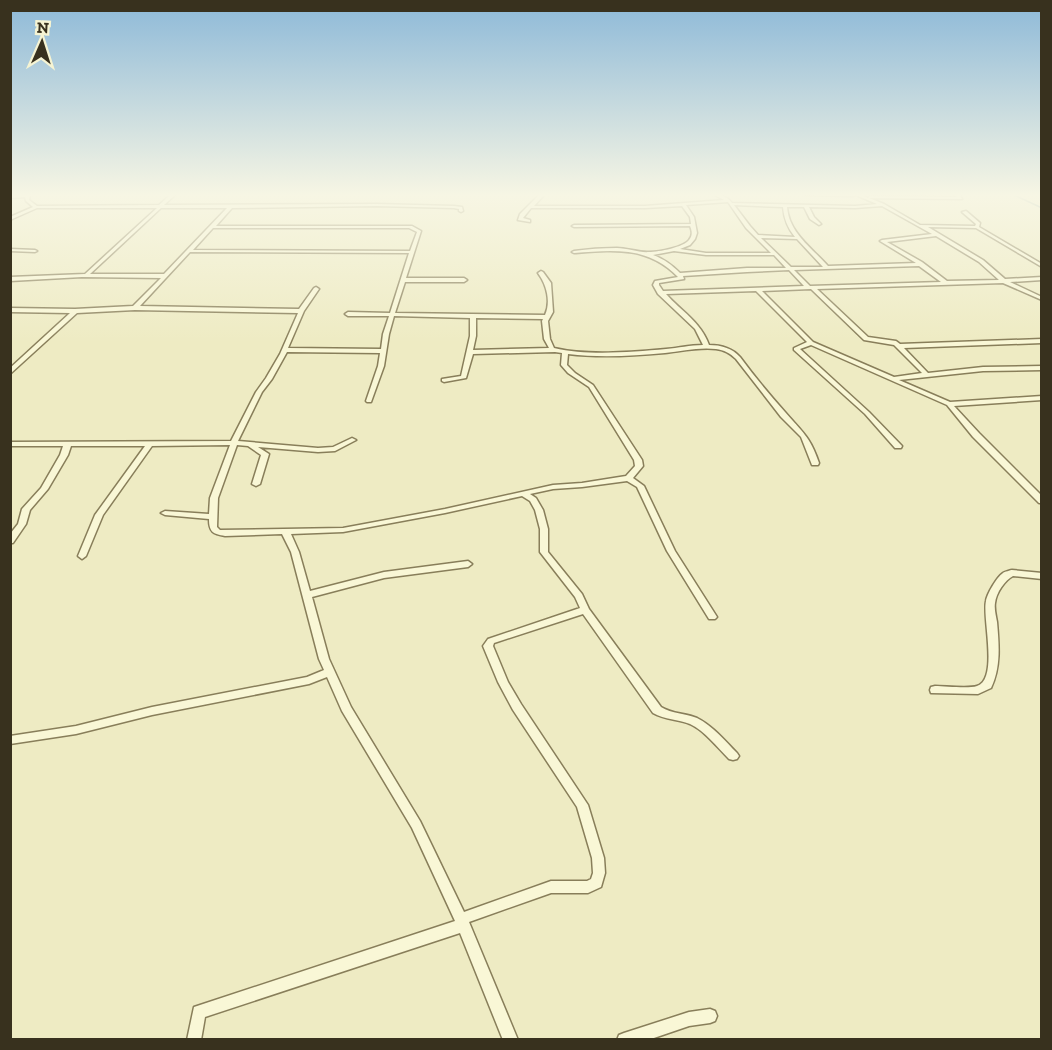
<svg xmlns="http://www.w3.org/2000/svg" width="1052" height="1050" font-family="'Zilla Slab',serif">
  <rect width="100%" height="100%" fill="#eeebc3"/>
  <g fill="none" stroke-linecap="round" stroke-linejoin="round">
    <path stroke="#6c8f8f" stroke-width="1.5" d="M1014,195L1042,208"/>
    <defs>
      <path id="street" d="M30,195L29,200L37,206L159,205L170,195H175L164,205L377,204L454,206L462,207L463,211L461,212L459,211V209L454,208L377,206L232,208L216,226H412L421,231L406,278H464L467,280L464,282H405L395,313L545,315C551,302 547,285 538,273L541,271L543,272L551,283L553,312L548,321L550,339L554,348C588,356 631,352 666,349C678,348 690,345 703,345L695,329L658,294L653,285L655,281L678,277C648,246 614,250 574,253L572,252L574,251C588,249 602,248 617,248C627,248 640,253 649,252C659,252 684,247 689,240C693,235 692,231 690,226L574,227L572,226L574,225L691,224L690,217L682,206L645,208H531L523,218L530,220V222L518,220L520,214L539,195H544L534,206H645L724,200L715,195C722,195 728,197 732,203L855,206L877,204L856,195H862L868,198L870,196L957,197L955,195H960L962,199L869,198L884,204L920,225L975,226L976,224L962,212L966,211L980,223L979,227L1042,264V267L976,228L928,227L983,260L1005,279L1042,277V280L1010,282L1042,297V300L1003,283L817,289L868,337L896,341L900,344L1042,339V343L904,348L928,373L983,367L1042,366V370L983,371L899,380L950,402L1042,396V400L954,406L979,433L1042,496V503H1039L973,437L947,405L811,345L800,349L869,412L902,446L901,448H895L865,414L794,350V348L807,342L756,291L666,294C681,311 701,322 709,345C721,345 732,348 740,357C754,376 769,394 785,412C802,432 810,436 819,463L818,465H812L801,437L781,417L736,359C730,353 724,350 716,349C699,347 682,351 665,353C633,356 600,358 568,354L567,365L575,373L593,385L642,460L643,466L633,478L644,486L675,551L717,617L715,619H709L667,551L637,487L627,481L582,487L553,489L530,494L536,498L543,510L548,529V552L582,594L589,609L661,707C672,714 685,713 697,718C713,726 725,741 737,753L739,756L737,759L733,760L729,759C717,747 705,731 690,724C678,719 665,720 653,713L583,614L494,643L493,646L508,682L521,704L588,805L604,858L605,873L601,887L588,893H551L469,922L518,1040H503L460,933L205,1017L201,1040H187L194,1007L455,921L412,828L342,711L327,677L309,684L152,715L76,734L10,744V736L76,726L152,707L307,677L324,670L319,659L291,552L282,534L225,536C213,534 209,532 209,519L165,515L161,513L165,511L209,514L210,498L230,445L152,446L103,515L86,556L82,559L78,556L95,515L145,446H71L68,455L48,489L30,510L26,524L13,543H10V534L18,524L22,509L41,488L60,455L63,446H10V442L231,441L256,392L266,378L280,354L298,313L135,310L77,313L10,374V368L70,313L10,312V308L75,309L133,306L161,278L82,277L10,281V277L85,274L157,208H37L10,220V217L33,207L26,201L25,197L10,198V196ZM728,202L746,228L771,253H706L680,249L690,245L695,239L697,233L694,217L686,205ZM734,205L783,207C784,218 787,227 795,237L758,235L750,226ZM882,206L932,234L882,240L880,241L916,263L828,266C812,248 789,233 787,207H804L810,219L819,225L821,224L814,217L809,207L855,208ZM161,208H227L164,274H90ZM213,228H409L417,232L410,251L193,250ZM936,236L979,262L999,280L947,281L922,262L887,242ZM761,238L797,239L823,267H791ZM674,251L706,255H774L786,268H747L680,273C672,265 664,259 653,255ZM190,252L409,253L390,313L348,312L345,314L348,316H389L383,334L381,349L288,348L304,311L319,289L316,287L314,288L299,309L140,306ZM919,266L941,282L810,286L794,270ZM789,270L804,286L663,291L659,285V283L684,279L683,276L747,272ZM811,289L864,340L894,345L922,373L894,377L813,342L762,291ZM394,316L470,318V336L461,376L442,379V381L444,382L466,378L473,354L555,352L562,353L561,365L568,373L589,387L634,460L635,466L626,476L582,483L553,485L445,509L343,528L220,530L217,527L218,498L237,445L248,446L261,455L252,484L256,486L260,484L269,454L258,447L318,452L335,451L356,440L352,438L333,447L318,448L238,441L262,392L272,379L287,352L380,353L378,366L366,401L367,402H371L384,366L389,334ZM476,318L543,319L542,321L544,339L549,348L473,350L476,336ZM522,496L530,501L535,510L540,529V552L575,597L580,608L488,639L483,646L498,682L513,710L577,807L592,858L593,873L591,879L587,881H551L464,912L420,821L351,707L329,659L312,597L384,578L468,567L472,564L468,561L384,572L310,591L299,552L291,534L343,532L445,513Z
        M805,195H855L853,196Z
        M10,249L35,250L37,251L35,252L10,251Z
        M1012,570L1042,573V579L1013,576C1005,580 996,593 995,603C994,609 996,616 997,622C999,645 1001,667 991,688L978,694L931,693L930,690L931,687L935,686C945,686 968,689 977,686C999,679 982,617 986,601C987,594 997,577 1003,573C1004,572 1011,570 1012,570Z
        M710,1009L715,1011L717,1016L715,1021L710,1023L689,1026L648,1040H617L619,1035L624,1033L689,1012Z"/>
    </defs>
    <use href="#street" stroke="#887e5a" stroke-width="3"/>
    <use href="#street" fill="#f9f7d6" fill-rule="evenodd"/>
  </g>
  <linearGradient id="sky" x2="0" y2="1"><stop stop-color="#8db9d8"/><stop offset="0.57" stop-color="#f7f6e4"/><stop offset="1" stop-color="#f7f6e4" stop-opacity="0"/></linearGradient>
  <rect width="1052" height="342" fill="url(#sky)"/>
  <rect width="1052" height="1050" fill="none" stroke="#38311e" stroke-width="24"/>
  <g transform="translate(42 42) rotate(3)" stroke="#f6f4d3" stroke-width="4.5" paint-order="stroke">
  <path d="M0-4.5L10 22L0 15L-10 22Z" fill="#38311e"/>
  <text y="-9" font-size="16" font-weight="bold" text-anchor="middle" fill="#38311e">N</text>
  </g>
</svg>
